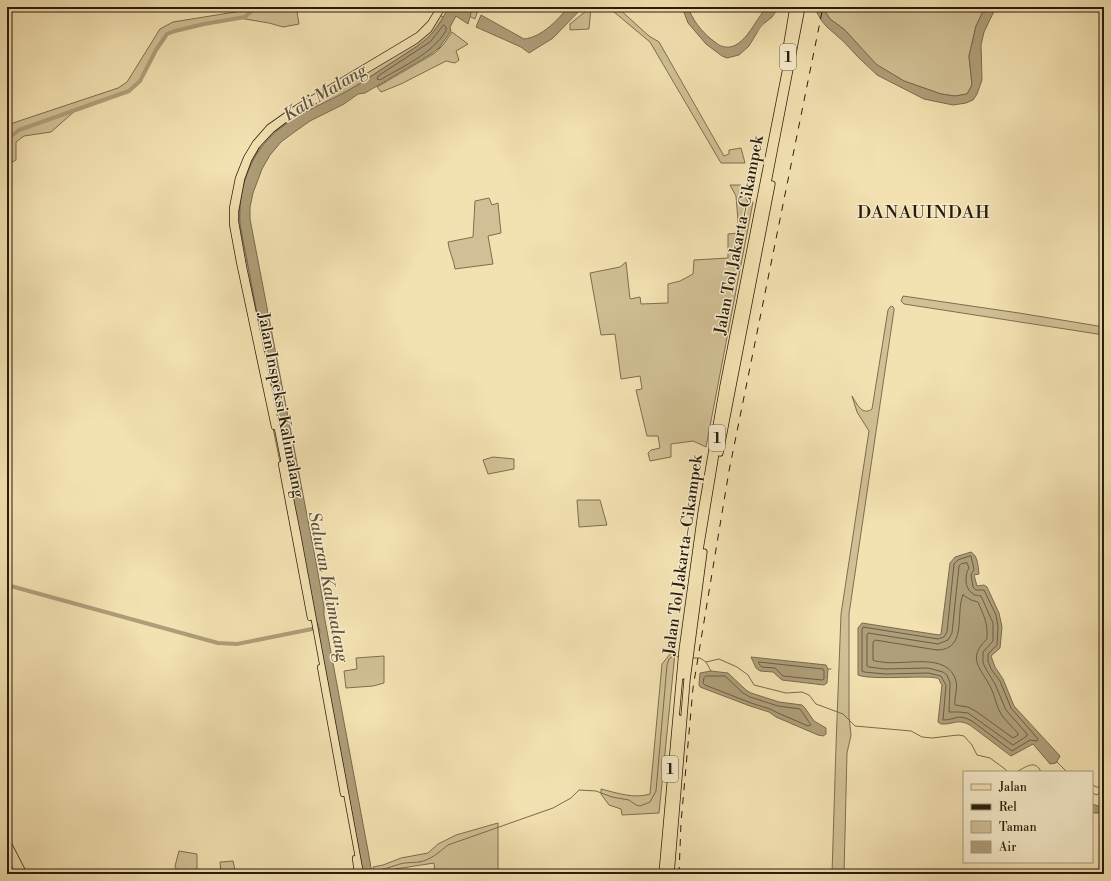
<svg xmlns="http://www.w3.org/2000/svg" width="1111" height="881" font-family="'Libre Bodoni',serif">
  <rect width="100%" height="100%" fill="#f3e1b1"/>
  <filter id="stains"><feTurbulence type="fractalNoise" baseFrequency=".005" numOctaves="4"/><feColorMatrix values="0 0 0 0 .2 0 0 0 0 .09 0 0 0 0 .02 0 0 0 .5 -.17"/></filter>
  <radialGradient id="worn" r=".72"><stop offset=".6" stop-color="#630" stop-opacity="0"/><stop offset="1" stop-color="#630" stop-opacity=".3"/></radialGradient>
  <path fill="#d1c095" stroke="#7d6e50" d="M256,7H307L297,12L299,24L283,27L269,23L239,18L204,24L175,31L167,34L162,40L140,81L129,91L76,110L51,132L24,136L16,142V160L7,165V125L118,88L127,82L160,29L173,22L254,9Z
    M451,7H479L475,19Z
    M591,7L589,29L570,30V24Z
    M608,7H617L649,36L659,42L724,156L729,154V150L741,148L745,163H721L650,42Z
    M822,7H985L976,26L969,56L972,85L967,94L955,96L941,94L904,81L875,64L845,30L830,19Z
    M439,15L444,17L428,39L259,149C246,171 237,197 240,223C241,236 245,248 247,260L245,261H247L316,621L283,477L235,242L237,202L242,179L261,135L413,38Z
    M452,32L468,44L456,51L459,60L455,63L446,61L401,84L381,92L377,87L435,53L443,45Z
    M730,185H741L748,203L753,202L706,447L693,441L671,444V457L650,461L648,453L651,450L660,448L658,436H647L636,390L642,389L640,376L621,379L615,334L601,335L590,273L620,267L626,262L630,299L640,297L641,304L668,303V284L680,281L693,274L694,260L728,258V234L739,233L736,196Z
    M489,198L492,205L498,203L501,233L488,236L493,264L455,269C454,260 449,252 448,242L473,237L475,201Z
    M903,296L1019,313L1104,327V335L904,304L901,301Z
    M892,306L894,308V310L849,614V717L851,735L847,753L844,874H832L836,746L841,614L869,431L857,412L852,396C857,404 862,416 872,409L888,310L890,307Z
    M493,457L514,459V469L488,474L483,460Z
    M577,500H600L607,525L579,527Z
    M674,634L675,653L659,813L622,815L621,809L609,805L601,794V789C617,793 634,799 650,794L662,664L670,654V635Z
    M384,656V683L373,686L346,688L344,671L357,669L356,658Z
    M498,823V873L435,874L434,863L402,868L395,869L392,874H375L373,867L383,865L401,858L428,853L438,844L456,835Z
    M179,851L197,854V874H178L175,866Z
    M233,861L236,874H221L220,862Z"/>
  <path fill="#ae9e79" stroke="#796a4d" d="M448,7H466L472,9L468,24L456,16L450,27L451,31L439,48L431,54L365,93L358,94L344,104L310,121L293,133L281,142L270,155L262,169L253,193L250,207V219L254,240L316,562L324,607V615L369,856L372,874H363L319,637C321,631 319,626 316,621L240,224C238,185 252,147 286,124C304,111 327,102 347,91C364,82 380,70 396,60C421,44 436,36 448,7Z
    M568,7H583L553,38L529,53L521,47L476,27L481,15L524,39C542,37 558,20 568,7Z
    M682,7H688C692,19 701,31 711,39C714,41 718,45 721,46C743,54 755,19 767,7H779L772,17L761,26L749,46L739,55L727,58L722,56L706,44L688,23Z
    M814,7H822L830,19L845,30L876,64L904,81L941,94L955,96L967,94L972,85L969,56L976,26L985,7H996L984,32L981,45L982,80L977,94L973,100L966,103L953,105L924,99L877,75L858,57L844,42L827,27L821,20Z
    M971,552C978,556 978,566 979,574L974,575L977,586L984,585L987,587L999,613L1002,627L1000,648L991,656L995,667L1003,679L1014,706L1060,756L1056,763L1050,764L1033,744L1011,756L970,725C957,718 953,725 941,724L938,722L942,685C941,684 939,680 939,679C933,674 872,681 858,675V628L862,623L939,635L941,634L950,563L955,557Z
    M751,657L826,665L828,669L827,683L824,685L782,680L773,672L760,671L756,668Z
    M711,671L728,673L746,690L751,693L779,702L802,705L805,708L814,721L826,728V734L823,736L818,735L776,717L769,712L750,706L700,687L699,685L700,673Z
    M1092,804L1101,807H1104V813H1092Z"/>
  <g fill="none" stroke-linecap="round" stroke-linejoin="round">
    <path stroke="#6c5d42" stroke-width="1" d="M444,25L446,27V31C431,55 403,66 380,80L377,79L378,76L430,42Z
      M971,556L974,569L971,575L973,587L976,590H984L996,615L998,627L997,645L988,654V661L991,669L1000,681L1011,708L1038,739L1037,741L1030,740L1012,751L972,721C957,713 956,720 943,720L946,685L941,676L928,673L885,674L864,672L862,671V630L863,627L938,639L944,637L947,632L954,564L958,560Z
      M967,563L969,568C965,574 964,588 972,593C974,596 978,595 981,596L993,623V641L983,652V663L987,671L995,684L1006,710L1027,734V736L1013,745L968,713L959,712H949L950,683L947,675L943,672L928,668L885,669L869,667L867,666V635L868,633L938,644L948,640L952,633L959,566L961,564Z
      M963,595L971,600L978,602C984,616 988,623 987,639C966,659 981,668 991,688C995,696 996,706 1001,714C1006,721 1012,727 1018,733V735L1013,738L977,712L968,707L955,705C954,698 958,689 956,681C948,651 904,666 882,662C878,661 876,662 873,660V642L875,640L937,650C968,650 955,612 963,595Z
      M759,662L823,669L824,671V679L822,680L783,676L775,668L762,667L759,664Z
      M706,676H725L743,693L750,697L778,706L800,709L811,725L808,726L778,713L770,709L751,703L705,685L703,683L704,678Z"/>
    <path stroke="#796a4d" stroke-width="1" d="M692,658H700L706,662L719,659L737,667L748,675L754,685L786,693L802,692L809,695L816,704L843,714L855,726L911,731L922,737L932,738L958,735L964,736L972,745L977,755L990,758L1005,769L1008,772
      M706,662L711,671
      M828,669H831
      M1057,762L1067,772
      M1016,772C1025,768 1035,758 1041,772
      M1092,785L1102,789
      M1092,793L1097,795L1104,788
      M376,870C384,870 390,867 397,865C404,862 412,863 419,862C431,860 439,852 448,845L553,808L571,798L579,790L596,791L612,797L629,800L636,805L640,806L650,802L656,791L667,665L669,659L673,656L679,657
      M352,874H354"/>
    <path stroke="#ae9e79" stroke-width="4" d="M527,45L530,47L544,37
      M737,51L742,48L762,23
      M7,144L10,137L19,130L129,91L140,81L156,50L167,34L175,31L204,24L245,17L256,7
      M7,585L218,643L237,644L317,628"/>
    <defs>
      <path id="major" d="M239,262L274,427
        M241,264L239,262L232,224V208L238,178L246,158L255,143L269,127L296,108L418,35L430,23L440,7
        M281,464L310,618
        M320,667L343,794
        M355,858L357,874
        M361,874L298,534L258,333L244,267L236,222V211L242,179L249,160L257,146L272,130L289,117L320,98L416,41L429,30L443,7"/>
      <path id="highway" d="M785,55L793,7
        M720,453L772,184
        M683,676L698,562L718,441L802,7
        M7,841L24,874
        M7,850L19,874
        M662,874L682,651L701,513L723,386L798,7
        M667,874L679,718
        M671,874L687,680L704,552"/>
    </defs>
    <use href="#major" stroke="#291c0c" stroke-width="6"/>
    <use href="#highway" stroke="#291c0c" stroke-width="7"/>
    <use href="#major" stroke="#f3e1b1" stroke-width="4.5"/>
    <use href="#highway" stroke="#f3e1b1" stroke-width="5.5"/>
    <path stroke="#291c0c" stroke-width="1" stroke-dasharray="7 7" stroke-linecap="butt" d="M679,874L681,823L693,688L729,471L823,7"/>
  </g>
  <g text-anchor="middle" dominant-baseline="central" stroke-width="3" stroke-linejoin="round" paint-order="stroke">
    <g fill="#f7eccc" stroke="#675a46" stroke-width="1">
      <rect x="780" y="44" width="16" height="26" rx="3"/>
      <rect x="709" y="425" width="16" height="26" rx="3"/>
      <rect x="662" y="756" width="16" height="26" rx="3"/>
    </g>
    <g font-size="15" font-weight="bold" fill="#291c0c">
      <text x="788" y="57">1</text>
      <text x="717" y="438">1</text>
      <text x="670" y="769">1</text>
    </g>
    <g font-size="16" fill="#291c0c" stroke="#f7eccc">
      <text transform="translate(739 235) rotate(-79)">Jalan Tol Jakarta–Cikampek</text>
      <text transform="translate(281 405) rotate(79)">Jalan Inspeksi Kalimalang</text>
      <text transform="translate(683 555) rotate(-82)">Jalan Tol Jakarta–Cikampek</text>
    </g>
    <g font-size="17" font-style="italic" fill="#5e5038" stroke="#f7eccc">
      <text transform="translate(325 93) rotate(-31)">Kali Malang</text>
      <text transform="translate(328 587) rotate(79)">Saluran Kalimalang</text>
    </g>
    <g font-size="18" letter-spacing="1" fill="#291c0c" stroke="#f7eccc">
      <text x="924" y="212">DANAUINDAH</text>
    </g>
  </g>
  <rect width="1111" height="881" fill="none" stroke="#f3e1b1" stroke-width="24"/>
  <rect x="8" y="8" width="1095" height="865" fill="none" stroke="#291c0c" stroke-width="2"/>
  <rect x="12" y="12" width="1087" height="857" fill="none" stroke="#291c0c"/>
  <rect x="963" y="771" width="130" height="92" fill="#f7eccc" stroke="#a5997f"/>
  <rect x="971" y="784" width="20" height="6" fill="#f3e1b1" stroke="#a5997f"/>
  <text x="999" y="791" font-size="12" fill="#291c0c">Jalan</text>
  <rect x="971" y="804" width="20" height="6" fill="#291c0c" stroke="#a5997f"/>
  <text x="999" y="811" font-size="12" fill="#291c0c">Rel</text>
  <rect x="971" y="821" width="20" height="12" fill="#d1c095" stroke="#a5997f"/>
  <text x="999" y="831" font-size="12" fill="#291c0c">Taman</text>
  <rect x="971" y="841" width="20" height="12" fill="#ae9e79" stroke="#a5997f"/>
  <text x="999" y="851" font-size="12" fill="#291c0c">Air</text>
  <rect width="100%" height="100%" filter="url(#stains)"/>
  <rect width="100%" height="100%" fill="url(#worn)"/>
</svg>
